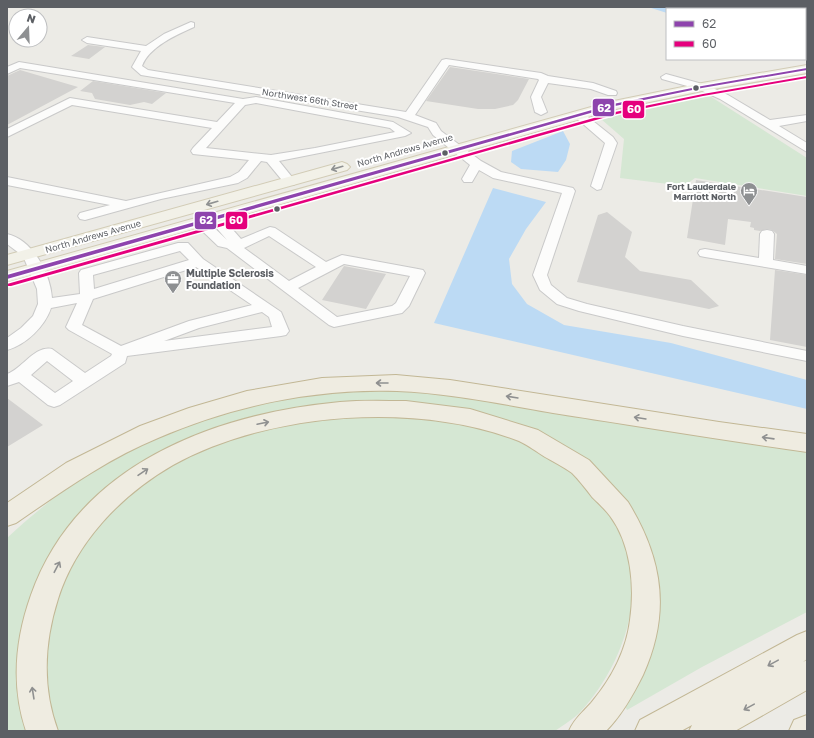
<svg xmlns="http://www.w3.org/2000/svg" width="814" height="738" font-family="'Golos Text',sans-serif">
  <rect width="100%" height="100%" fill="#ecebe6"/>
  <path fill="#d5e7d3" d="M705,93L807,158V196L695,178L684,186L620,178L624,139L601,119L669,97Z
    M367,389L451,395L807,450V612L702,667L627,710L624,704L657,606L593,468L563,444L528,428L405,404L193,439L56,553L31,731H7V538C110,441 227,399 367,389Z
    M375,414C422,417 470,420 515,436C527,440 555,456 566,464C573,470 580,479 586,486C604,505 623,528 630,555C642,609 618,671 581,711C574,719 563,725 555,731H54L41,670L57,584L107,510L180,457L274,426Z"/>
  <path fill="#bcdaf4" d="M648,7H718L726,9H667V13Z
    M563,131L570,144L566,160L558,172L521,169L511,162L512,151Z
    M493,188L546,202L526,229L509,259L512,284L527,304L564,325L671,343L807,380V409L434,323Z"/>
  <path fill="#d3d2d0" d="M88,45L105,47L89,59L71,56Z
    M450,67L529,79L518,100L513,105L495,109H478L426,101Z
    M20,70L78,87L7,125V76Z
    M93,81L166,93L152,104L144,102L130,105L95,99L92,93L80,91Z
    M696,180L807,197V264L775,259L777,234L772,230L767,229L760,231L754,230V228L750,227L751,222L728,219L725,245L687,238Z
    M607,212L632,232L625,257L640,271L691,280L719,306L709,309L577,282L598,215Z
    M344,266L386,274L366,309L322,300Z
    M775,270L807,275V347L770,340Z
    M7,398L43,425L7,447Z"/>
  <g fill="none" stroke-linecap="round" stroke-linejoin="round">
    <defs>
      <path id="minor" d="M191,22L194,23V27C176,35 149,47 142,66L148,70L406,112L442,60L446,59L541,73L548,76L593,83L616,91L617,93L616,95H608L591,89L548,83L541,97L547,112L541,115L535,112L531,97L539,80L538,79L449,65L415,115L436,123L441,131L481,161L501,172L573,188L575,191L547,275L551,285L567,298L587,304L683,326L807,351V361L683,336L579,311L557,304L540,290L533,275L562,193L493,178L479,170L472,182H464L462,179L470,165L433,135L428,127L398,117L141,75L132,67L141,51L87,43L82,40L87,37L146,46L164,34Z
        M19,62L243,99L256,97L393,122L411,133L405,136L279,161L296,182L294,185H286L267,162L261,161L247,178L238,183L161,199L85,220L80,219L78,216L80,213L110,205L7,185V177L126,201L230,177L239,172L249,160L193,154L191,151L193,148L212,128L72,105L7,137V129L70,98L217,122L235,103L20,68L7,74V67ZM256,103L390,128L395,132L315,148L271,155L206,148L245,105Z
        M666,74L706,85L728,95L770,120L807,115V121L779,126L807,143V152L720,99L698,89L662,79L661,77Z
        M579,112L583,113L613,137L617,143L601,189L597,190L591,186L605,143L575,117L573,115Z
        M214,213L219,214L241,239L270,227L275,228L326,262L342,255L418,269L423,270L425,273L409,306L402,313L334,327L329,325L227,248L218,246L193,222L195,219H205L227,240L207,217ZM269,236L316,267L289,281L244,248ZM344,264L410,276L396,303L392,306L337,317L298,288Z
        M767,230L772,231L774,234L773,260L807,266V274L705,257L700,256L698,253L700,250L705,249L759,258L760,234L762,231Z
        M7,234C33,240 50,273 52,298L80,294L79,273L81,270L178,243H188L203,259L281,312L289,331L286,335L281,336L127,356L125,363L60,405L54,407L48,405L19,382L7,386V374C22,369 35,345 52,349L85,373L111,356L112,354L69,330L66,327L77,303L51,308C45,326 26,345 7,350V338L21,328L33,316L38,304L37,289L23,256L7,244ZM180,251L189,260L94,289L93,275ZM196,267L252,305L189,321L121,346L82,325L93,299ZM262,312L269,317L272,327L164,341L199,328ZM47,361L73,381L55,393L31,375Z"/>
      <path id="major" d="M767,7H793L795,9H769Z
        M807,8V14H805V9H801Z
        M807,65V73L702,91L616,109L7,282V271L609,102L702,83Z
        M342,162L347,164L350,167L347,170L7,265V255Z"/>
      <path id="highway" d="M396,375L450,380L719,422L807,434V452C722,440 637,426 553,413C501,404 449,393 397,391C315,388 232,406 158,438C107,459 61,492 16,523L7,526V503L66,463L140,426L189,408L247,391L322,378Z
        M406,401L470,409L538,430L589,460L628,502C663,559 671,613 643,675C633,695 622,715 606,731H569C574,719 582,713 591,703C611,679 626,652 630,620C635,586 631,544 610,516C605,509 598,503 592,497C586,489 579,480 572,473C564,467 554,462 545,457C537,452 528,445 519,441C417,401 269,412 173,465C121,495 76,542 58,599C44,643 42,688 58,731H26C11,686 15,640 31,595C77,465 213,414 340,402C362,400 384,401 406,401Z
        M807,631V659L803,662L807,660V690L735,731H689L692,725L681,731H635L640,720L797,635Z
        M807,715V731H789L794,720Z"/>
    </defs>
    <use href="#minor" stroke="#c9c9c9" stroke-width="2"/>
    <use href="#major" stroke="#d2ccb6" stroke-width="2"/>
    <use href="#highway" stroke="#c2b795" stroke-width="2"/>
    <use href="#minor" fill="#fcfcfb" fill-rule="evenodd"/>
    <use href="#major" fill="#f2f1e8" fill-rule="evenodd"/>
    <use href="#highway" fill="#efece1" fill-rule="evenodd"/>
    <defs>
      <path id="bus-1" d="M807,68V70L702,88L615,106L7,279V275L613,104L702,86Z"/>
      <path id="bus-2" d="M807,76V78L703,96L617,114L11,286H7V284L615,112L703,94Z"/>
    </defs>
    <use href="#bus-1" stroke="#fff" stroke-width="3"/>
    <use href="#bus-2" stroke="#fff" stroke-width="3"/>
    <use href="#bus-1" fill="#8e44ad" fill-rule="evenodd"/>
    <use href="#bus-2" fill="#e5007d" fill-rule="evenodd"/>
  </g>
  <defs><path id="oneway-shaft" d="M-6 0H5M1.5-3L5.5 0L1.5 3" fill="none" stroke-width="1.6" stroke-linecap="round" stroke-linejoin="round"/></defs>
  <g stroke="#909292">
    <use href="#oneway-shaft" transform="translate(337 168) rotate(164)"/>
    <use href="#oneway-shaft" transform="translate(212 203) rotate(164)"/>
  </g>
  <g stroke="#8f9090">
    <use href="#oneway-shaft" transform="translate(382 383) rotate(-180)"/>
    <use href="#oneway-shaft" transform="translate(512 397) rotate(-171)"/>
    <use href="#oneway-shaft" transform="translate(640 418) rotate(-171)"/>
    <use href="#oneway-shaft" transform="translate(263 423) rotate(-12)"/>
    <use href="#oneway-shaft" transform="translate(768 438) rotate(-172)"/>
    <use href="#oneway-shaft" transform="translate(143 472) rotate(-34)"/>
    <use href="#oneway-shaft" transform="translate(57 567) rotate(-62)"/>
    <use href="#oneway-shaft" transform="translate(773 663) rotate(151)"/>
    <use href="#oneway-shaft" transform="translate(33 693) rotate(-99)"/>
    <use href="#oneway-shaft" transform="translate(749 707) rotate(151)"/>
  </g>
  <defs>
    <symbol id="hotel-pin" viewBox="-11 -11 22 30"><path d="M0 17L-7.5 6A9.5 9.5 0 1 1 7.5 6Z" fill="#8e9092" stroke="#fff"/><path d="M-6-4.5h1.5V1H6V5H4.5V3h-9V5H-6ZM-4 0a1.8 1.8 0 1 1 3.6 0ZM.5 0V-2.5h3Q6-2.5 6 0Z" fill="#fff"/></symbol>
    <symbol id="office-pin" viewBox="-11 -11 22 30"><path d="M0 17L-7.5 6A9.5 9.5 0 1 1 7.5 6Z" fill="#8e9092" stroke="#fff"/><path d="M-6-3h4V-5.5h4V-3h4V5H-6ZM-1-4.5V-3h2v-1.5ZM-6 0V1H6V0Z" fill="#fff"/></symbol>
  </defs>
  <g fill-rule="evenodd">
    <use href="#hotel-pin" x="739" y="181" width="20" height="27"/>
    <use href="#office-pin" x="163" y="269" width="20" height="27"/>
  </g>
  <g fill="#5c5f64" stroke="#fff" stroke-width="1.5">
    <circle cx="696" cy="88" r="3.5"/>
    <circle cx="445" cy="153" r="3.5"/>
    <circle cx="277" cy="209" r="3.5"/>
  </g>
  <g text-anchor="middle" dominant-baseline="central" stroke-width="4" stroke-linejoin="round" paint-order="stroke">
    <g font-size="9" fill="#5c5f64" stroke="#fff">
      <text transform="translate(310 99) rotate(9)">Northwest 66th Street</text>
      <text transform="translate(405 150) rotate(-16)">North Andrews Avenue</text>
      <text transform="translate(93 236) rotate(-16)">North Andrews Avenue</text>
    </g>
    <g font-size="9" font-weight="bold" fill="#5c5f64" stroke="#fff" text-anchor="end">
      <text x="736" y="186">Fort Lauderdale<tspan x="736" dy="10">Marriott North</tspan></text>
    </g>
    <g font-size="10" font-weight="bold" fill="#5c5f64" stroke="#fff" text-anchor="start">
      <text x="186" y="273">Multiple Sclerosis<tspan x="186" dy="12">Foundation</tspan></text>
    </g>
  </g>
  <g stroke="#fff" stroke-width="1.5">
    <rect x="592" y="98" width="23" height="19" rx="4" fill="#8e44ad"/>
    <rect x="622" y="100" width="23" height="19" rx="4" fill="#e5007d"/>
    <rect x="225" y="211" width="23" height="19" rx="4" fill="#e5007d"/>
    <rect x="194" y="211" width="23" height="19" rx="4" fill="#8e44ad"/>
  </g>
  <g font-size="11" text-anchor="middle" font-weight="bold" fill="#fff">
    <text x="604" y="112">62</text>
    <text x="634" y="113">60</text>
    <text x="236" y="224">60</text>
    <text x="206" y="224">62</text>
  </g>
  <rect width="814" height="738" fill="none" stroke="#5c5f64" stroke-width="16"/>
  <rect x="666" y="8" width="140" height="52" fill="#ffffff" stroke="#bebfc1"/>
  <rect x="674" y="21" width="20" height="6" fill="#8e44ad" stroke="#bebfc1"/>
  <text x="702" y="28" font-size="12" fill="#5c5f64">62</text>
  <rect x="674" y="41" width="20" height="6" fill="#e5007d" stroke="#bebfc1"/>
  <text x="702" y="48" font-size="12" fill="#5c5f64">60</text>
  <g transform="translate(28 28) rotate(19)"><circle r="19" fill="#ffffff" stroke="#bebfc1"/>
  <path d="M0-3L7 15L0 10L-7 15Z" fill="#8e9092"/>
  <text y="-6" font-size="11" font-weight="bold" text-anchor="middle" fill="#5c5f64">N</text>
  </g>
</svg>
